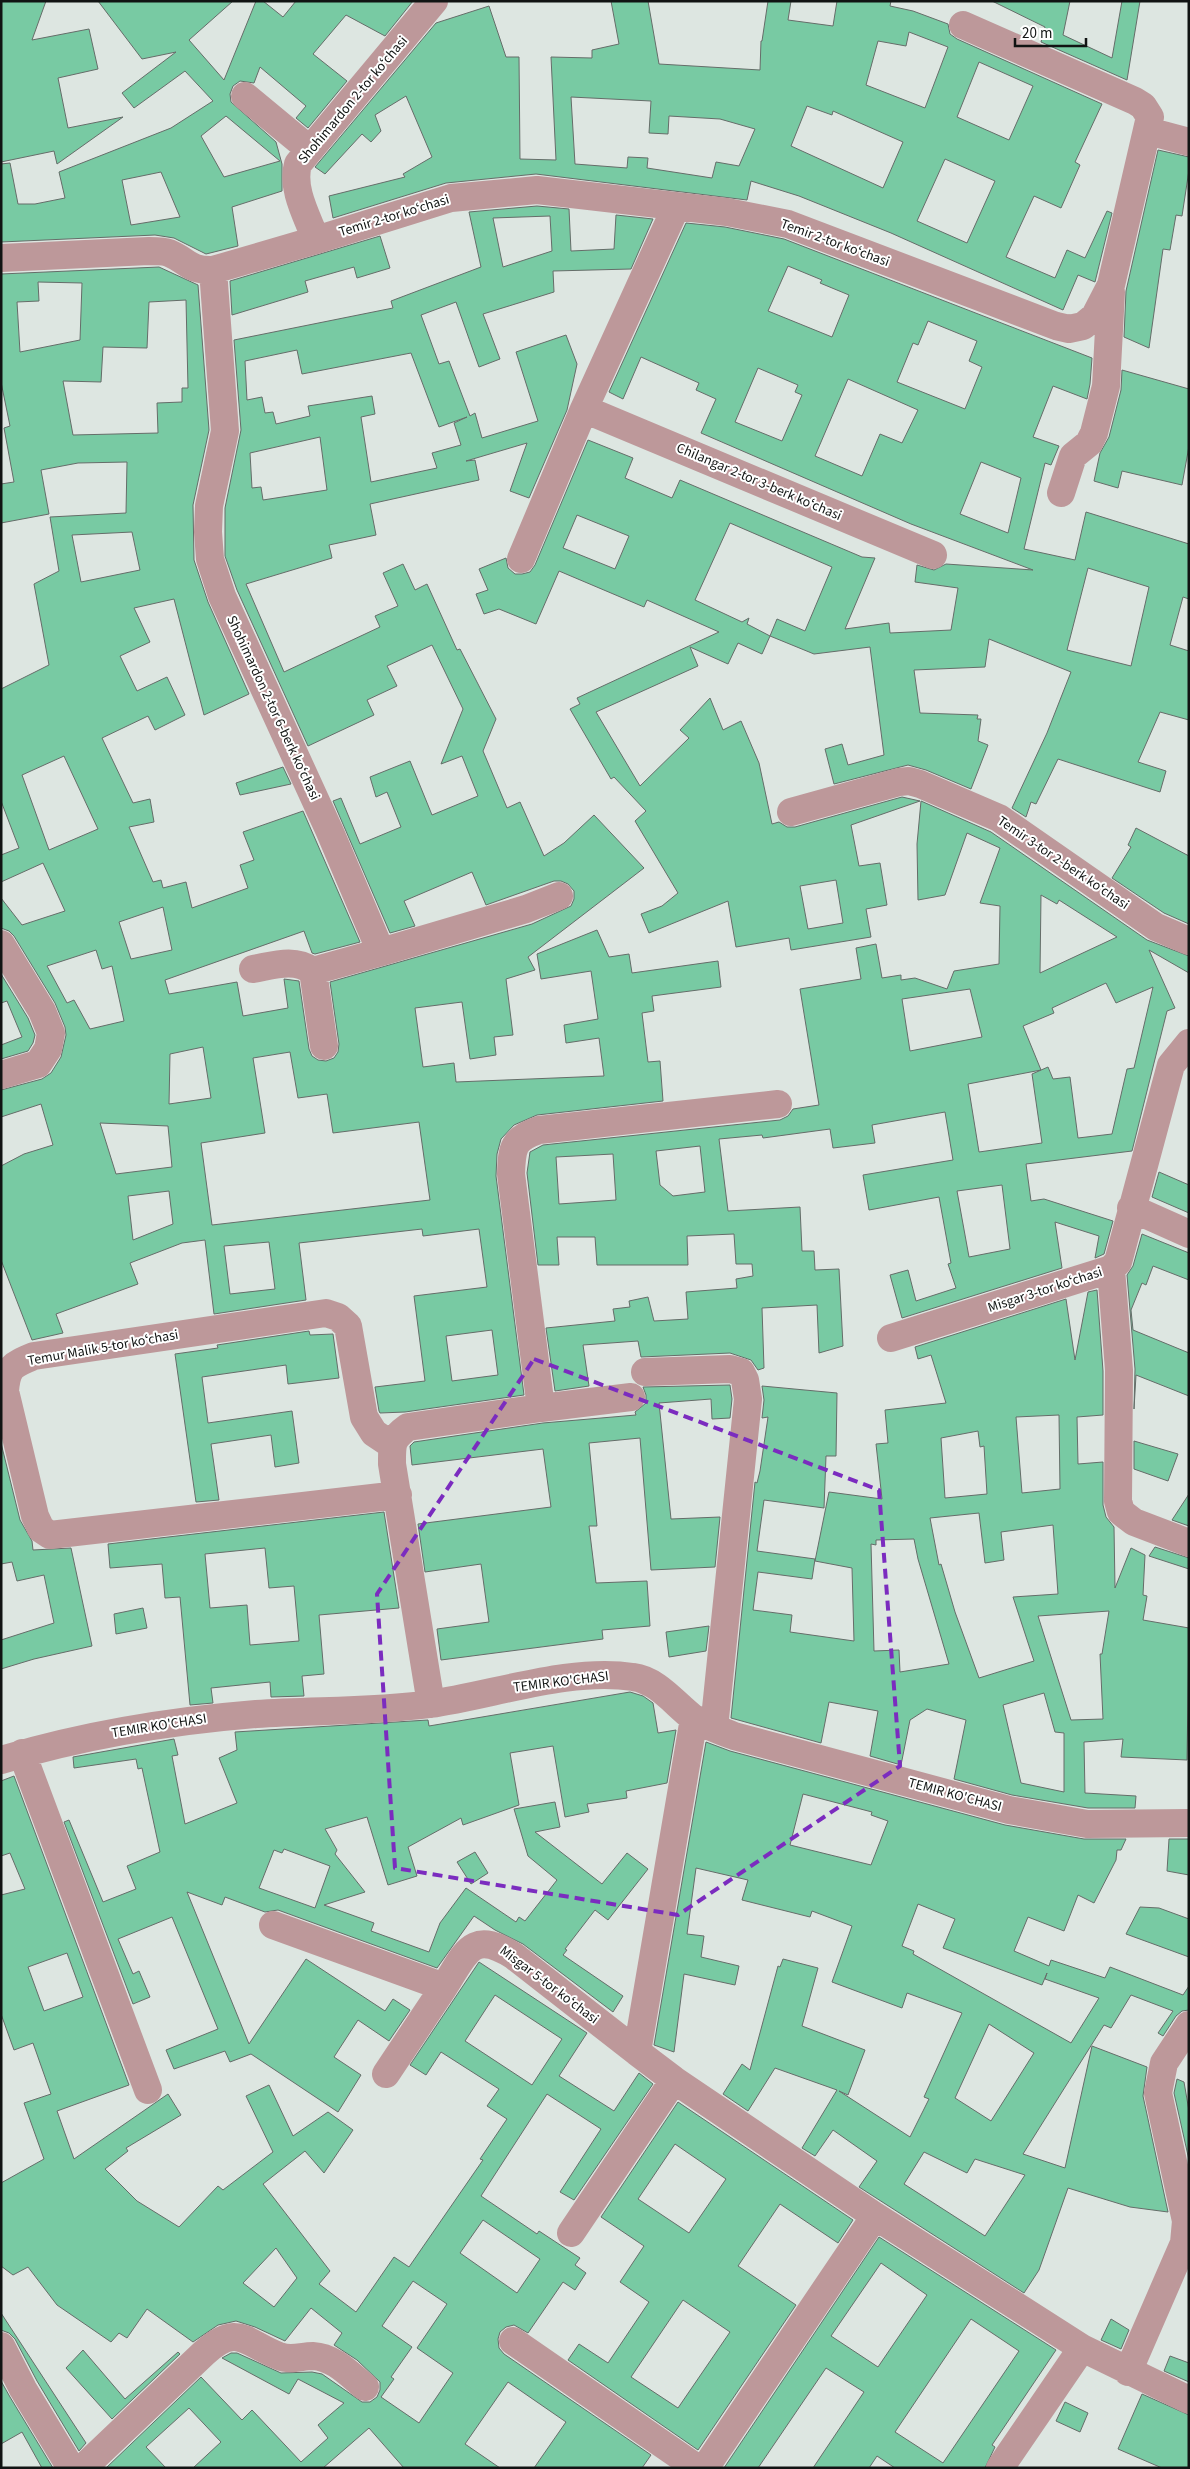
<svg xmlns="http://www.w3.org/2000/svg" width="1190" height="2469" font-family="'Source Sans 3',sans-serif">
  <rect width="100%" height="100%" fill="#dde6e1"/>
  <path fill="#78caa3" stroke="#656d69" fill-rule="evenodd" d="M1,1H46L32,40L89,29L98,69L58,78L68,128L123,117L57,164L54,151L1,162Z
    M98,1H233L189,40L224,80L256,1H263L283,17L296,1H413L385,36L346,15L313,54L347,81L308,128L296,118L306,106L260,67L254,83L240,81L233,86L230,94L231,102L276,142L282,164V191L232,207L238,246L206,254L174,238L155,235L1,242V164L10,163L18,204H35L65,198L59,172L171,128L213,101L185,71L134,108L122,93L176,52L142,59ZM226,116L280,161L224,177L201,136ZM161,172L180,217L131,225L122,180Z
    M611,1H648L659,64L760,70L761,41H762L768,1H791L788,20L833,26L837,1H891L890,6L913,11L948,24L950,34L957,39L1102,104L1075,162L1080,165L1061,208L1034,196L1006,257L1055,278L1067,250L1085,258L1107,211L1112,213L1095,282L1078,275L1063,310L891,233L799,196L751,181L747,200L536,174L446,183L333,218L329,196L405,177L403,174L432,157L406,96L375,115L381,131L371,142L362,134L325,174L315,167L436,23L489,6L506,57H519L520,159L556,160L551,57L592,58V50L619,44ZM909,32L948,47L925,108L866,85L878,41L906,46ZM979,62L1033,86L1009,140L957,117ZM571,97L651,101L649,133L668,134L669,116L720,119L755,129L739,166L716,162L712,178L647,168L648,158L628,157L627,168L575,164ZM807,106L832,115L833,111L903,142L883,188L791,146ZM945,159L995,181L967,243L917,221Z
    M992,1H1070L1063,35L1112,58L1122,1H1140L1127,80L1041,42L1045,27Z
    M1158,150L1189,157V170L1182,216L1176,215L1170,250L1163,249L1149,348L1124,337L1126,291Z
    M537,206L569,209L571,251L614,249L616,215L653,219L631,269L553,271L554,292L483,314L500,359L479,367L456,302L421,315L439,364L449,361L470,416L475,413L482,438L538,421L516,352L566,335L577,364L567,410L529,498L510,491L527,443L466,461L475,460L479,480L370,504L376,535L329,545L332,558L246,584L284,672L380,627L375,616L398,606L383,573L403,564L415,590L427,584L457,650L460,649L496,719L483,751L507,808L520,802L544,856L564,843L594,815L644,868L528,957L535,970L506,979L513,1035L494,1037L496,1055L470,1059L462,1002L415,1008L423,1067L454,1063L456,1082L604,1076L599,1038L566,1043L564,1025L598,1019L591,971L541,979L537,954L597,930L609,957L629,954L632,973L718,961L721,987L652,996L654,1011L642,1013L648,1062L660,1061L663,1101L537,1115L514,1125L501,1139L497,1154L496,1176L524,1395L405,1412L380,1413L379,1411L375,1387L425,1381L414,1296L487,1287L479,1229L423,1236L422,1229L299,1243L306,1300L214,1314L205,1240L182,1243L130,1263L138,1284L56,1314L63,1333L32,1340L1,1260V1166L24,1154L53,1145L41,1104L1,1117V1090L42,1079L51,1073L61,1057L66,1035L65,1027L55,1003L14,936L9,931L1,928V898L22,925L65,911L43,863L1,882V855L19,848L1,801V689L49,665L34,584L59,571L50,517L126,513L127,462L78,463L41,470L49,514L1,523V484L14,482L4,428L10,426L1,382V274L159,267L198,285L209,430L193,505L194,560L208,602L249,694L204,715L174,599L134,608L150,642L120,656L137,691L167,677L185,715L155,730L148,716L102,738L133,803L150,799L154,822L129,827L153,882L161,880L163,888L186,882L192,908L248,888L240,865L254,860L243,832L303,811L360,942L315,954L312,953L304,931L165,980L169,994L237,982L243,1016L288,1008L284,979L299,981L309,1049L312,1056L318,1060L326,1061L334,1058L338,1052L339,1044L330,982L532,924L571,906L574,899V891L568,884L561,881H554L486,905L472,872L404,901L415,926L390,933L333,801L341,798L360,844L401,827L387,792L376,797L370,777L410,761L432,815L478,796L462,756L441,764L463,709L432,645L387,666L397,686L367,700L374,715L308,746L237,590L225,556V508L241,430L234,340L393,308L391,301L481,267L469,212ZM550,216L552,251L503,267L493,218ZM38,282L82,283L80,340L20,352L17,302L39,301ZM186,300L188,388H182V402L157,403L158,433L73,435L63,381L101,382L103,347L147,348L149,302ZM297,350L302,374L411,353L439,427L467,417L454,423L461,445L432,453L437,468L371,482L361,417L375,414L372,396L308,406L310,416L276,424L273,412L265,413L262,397L247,400L245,361ZM320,437L327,490L263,500L261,487L252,488L250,453ZM132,532L140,570L81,582L72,535ZM64,756L98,829L49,850L22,775ZM163,907L172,950L131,959L119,922ZM96,950L102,969L112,966L124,1021L90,1029L74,1000L67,1003L47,966ZM203,1047L211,1098L169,1104L170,1054ZM290,1052L298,1098L327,1094L333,1133L419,1122L430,1200L212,1225L201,1143L265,1133L253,1058ZM100,1123L168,1126L172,1167L116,1174ZM169,1191L173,1224L133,1240L128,1196ZM269,1242L275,1289L230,1294L224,1246ZM492,1330L498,1375L452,1381L446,1336Z
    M686,223L725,227L784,239L1092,358L1090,384L1087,399L1053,386L1033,437L1059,446L1051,465L1045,463L1024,549L1075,560L1086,512L1189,544V599L1183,597L1170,645L1189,651V720L1160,712L1138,762L1166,771L1160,792L1058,759L1036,804L1031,802L1026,817L1012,808L1047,733L1071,672L989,639L985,667L914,670L920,713L978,715L977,719H981L978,741L988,745L971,789L926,770L908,765L834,784L825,749L842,744L848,765L884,755L870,647L814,654L770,636L762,654L738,643L728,664L690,647L698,666L596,712L640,786L689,738L680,730L710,698L723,730L741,721L759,763L772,824L779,822L787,827H795L902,797L920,801L851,825L859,866L880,863L887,905L866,909L871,937L791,950L789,938L736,947L728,901L649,933L641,914L662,906L678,893L635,821L646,811L614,777L611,779L570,709L580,704L577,698L719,632L647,600L644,607L559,571L536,624L499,609L484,614L476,594L488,590L479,569L506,558L508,568L515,574H522L530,572L535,565L588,440L633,458L625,478L672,498L680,480L862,557L875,558L845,629L889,623L890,633L951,630L958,588L915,582L917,565L934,570L946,564L1033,570L911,524L701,433L716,399L696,390L699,383L641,357L623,399L609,392ZM788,266L822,280L820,283L849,295L832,337L768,311ZM928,321L977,341L969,361L982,367L965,409L897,382L913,343L918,345ZM758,368L798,385L795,392L802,395L782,441L735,422ZM848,379L918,410L902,443L880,434L862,476L815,456ZM981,462L1021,478L1008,533L960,514ZM577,515L629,536L615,569L563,548ZM730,523L832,567L805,631L777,619L770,636L747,624L749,618L742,622L695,600ZM1088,568L1149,587L1131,666L1067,650ZM836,880L843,923L808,929L800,886Z
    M380,236L390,268L357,278L354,267L305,281L308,292L232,315L230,281Z
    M1122,370L1189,389V446L1182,485L1122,471L1118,488L1094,481L1100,453L1109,437L1121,390Z
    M283,767L291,784L240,795L236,783Z
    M921,801L991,832L1147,940L1189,956V973L1149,950L1175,1008L1167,1011L1132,1151L1026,1164L1031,1201L1044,1199L1113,1221L1104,1254L1095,1258L1099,1236L1055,1222L1062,1268L902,1318L890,1275L908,1270L916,1301L956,1288L948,1264L951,1263L939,1197L869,1210L863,1175L953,1160L945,1112L872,1125L875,1143L833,1148L830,1129L763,1138L762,1135L719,1139L728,1211L800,1207L802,1251H814L815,1270L839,1269L843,1346L819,1353L817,1305L762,1308L764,1368L758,1370L751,1360L730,1353L641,1357L638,1341L583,1345L589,1386L555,1391L546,1328L615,1321L613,1309L630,1307L629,1301L648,1297L654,1321L688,1319L686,1292L737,1288L736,1279L753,1276L752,1264H736L734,1234L687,1236L688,1265H597L595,1237H557L559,1265H538L527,1173L530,1152L543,1145L780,1120L788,1116L793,1109L819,1105L800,989L861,979L856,948L876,944L882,978L901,975V980L915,978L947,989L954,971L999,964L1000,906L980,903L1000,848L967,833L945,895L918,900L917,844ZM1041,895L1057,904L1059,900L1117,937L1040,973ZM1106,983L1116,1003L1153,987L1134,1068L1127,1069L1112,1134L1078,1138L1070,1077L1053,1079L1048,1067L1032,1074L1042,1143L979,1152L968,1084L1041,1070L1023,1026L1054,1013L1052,1008ZM970,989L982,1037L910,1051L902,999ZM700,1146L705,1192L673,1196L660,1185L656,1151ZM613,1154L616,1200L559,1204L556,1157ZM1002,1185L1010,1249L969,1257L957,1191Z
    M1136,828L1189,856V924L1164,913L1112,878L1131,847L1128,845Z
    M1,974L28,1018L35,1035L33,1043L28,1051L1,1059V1045L22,1037L7,1001L1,1003Z
    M1159,1172L1189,1185V1213L1152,1197Z
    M1142,1234L1189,1253V1280L1153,1266L1146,1285L1142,1283L1131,1310L1133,1330L1189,1353V1396L1136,1375L1134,1409L1135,1369L1127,1275L1133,1266Z
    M1097,1290L1103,1371V1415L1077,1417L1078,1464L1103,1462V1505L1106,1517L1114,1527L1115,1588L1131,1548L1145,1555L1143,1595L1147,1596L1143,1620L1189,1628L1187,1760L1121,1757L1123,1739L1084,1742L1085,1793L1136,1796L1135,1808H1088L1012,1795L954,1779L966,1720L927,1709L910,1720L901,1765L870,1756L878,1711L829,1702L821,1743L731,1718L755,1482L757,1483L760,1471L768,1417L762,1418L764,1400L762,1386L837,1393L836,1456H826L824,1508L764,1500L757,1551L815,1559L812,1579L758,1572L753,1610L792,1615L790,1632L854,1641L852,1568L815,1561L829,1492L882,1499L876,1444L888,1443L885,1410L946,1403L931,1355L918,1359L915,1347L1066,1299L1075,1360L1088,1292ZM1059,1415L1060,1489L1022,1493L1016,1417ZM978,1431L980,1447L984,1446L987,1494L945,1498L941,1438ZM979,1513L985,1563L1004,1560L1001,1532L1053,1525L1058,1594L1013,1597L1034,1661L979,1678L955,1612L941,1564L939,1565L930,1518ZM914,1539L918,1559L949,1664L900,1672L899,1650L874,1651L871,1544L876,1545V1540ZM1109,1611L1102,1654H1100L1103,1719L1071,1720L1038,1616ZM1044,1693L1055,1732L1064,1733V1792L1021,1783L1003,1705Z
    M309,1331L310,1335L333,1334L339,1378L288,1384L286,1365L202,1377L208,1423L292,1411L299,1463L275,1467L271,1435L211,1444L219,1500L196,1502L175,1354L218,1348L217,1345Z
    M730,1385L732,1399L730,1418L712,1419L711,1399L659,1403L671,1519L720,1517L715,1567L651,1570L640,1438L589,1443L597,1526H589L596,1583L647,1581L650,1626L602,1630L603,1639L441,1660L437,1629L489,1622L481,1564L425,1572L418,1524L551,1507L543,1449L412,1465L410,1446L414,1442L543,1423L636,1415L635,1412L646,1403V1395L643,1387Z
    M1134,1441L1178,1454L1168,1481L1134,1469Z
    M1,1443L20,1520L32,1541L33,1550L71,1548L92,1646L34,1659L1,1669V1640L54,1623L44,1575L17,1581L12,1562L1,1564Z
    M1189,1494V1526L1172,1520Z
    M384,1512L399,1608L319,1615L324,1674L302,1676L304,1696L271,1697L270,1682L211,1688L213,1703L190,1705L180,1597L165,1598L162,1564L110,1568L108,1544ZM265,1548L269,1588L294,1586L299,1641L250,1645L247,1605L210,1608L205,1554Z
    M1155,1547L1189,1558V1569L1149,1556Z
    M143,1608L147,1628L116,1634L114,1614Z
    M709,1626L706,1651L669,1657L666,1632Z
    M630,1692L643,1696L653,1703L658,1733L676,1730L667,1783L626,1791L627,1798L587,1804L589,1812L565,1817L553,1746L510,1753L519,1805L463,1825L461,1818L408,1847L417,1876L388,1885L367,1817L325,1829L337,1850L335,1854L365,1892L324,1905L374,1923L371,1931L429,1952L440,1923L466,1888L516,1922L519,1917L525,1921L557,1880L528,1856L514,1809L555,1802L560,1827L535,1832L602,1884L627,1853L648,1869L608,1920L595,1910L565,1949L567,1950L563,1955L623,1996L613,2012L523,1944L495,1930L474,1916L437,1968L278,1910L265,1912L225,1897L222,1905L187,1892L249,2044L306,1959L385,2011L393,1999L410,2010L389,2041L358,2020L334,2057L361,2075L338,2112L251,2054L230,2062L225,2051L174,2069L166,2050L218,2029L172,1917L118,1939L133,1974L139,1971L150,1997L133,2004L64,1822L69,1820L103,1902L136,1889L127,1866L160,1852L142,1768L138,1769L136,1759L74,1768L73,1757L174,1739L178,1755L172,1756L185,1824L237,1803L219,1758L237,1750L235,1732L428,1720L429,1726ZM284,1849L330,1866L315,1908L259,1888L274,1850L282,1853Z
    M706,1742L730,1751L1005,1825L1084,1839H1126L1121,1850H1117L1116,1860L1094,1903L1078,1895L1064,1931L1028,1917L1014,1951L1049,1966L1051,1960L1105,1978L1110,1967L1183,1995L1189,1986V2010L1182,2011L1176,2016L1163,2036L1158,2033L1173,2011L1131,1995L1111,2028L1104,2025L1023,2154L1065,2168L1092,2046L1147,2067L1143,2096L1168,2212L1130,2207L1068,2188L1039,2270L1024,2293L859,2187L877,2161L833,2130L815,2156L802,2148L837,2090L775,2068L748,2111L723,2094L742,2064L750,2070L778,1966L780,1967L783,1959L818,1968L802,2026L865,2050L848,2095L839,2091L910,2137L929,2099L924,2097L962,2013L907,1993L902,2008L832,1982L852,1926L812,1911L810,1917L742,1900L748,1880L696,1868L687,1934L704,1936L701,1957L739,1966L735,1985L684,1974L674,2052L654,2045ZM803,1794L872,1812L871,1815L888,1821L871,1865L790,1845ZM918,1904L955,1919L943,1948L1042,1985L1047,1973L1045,1979L1099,1998L1071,2043L913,1954L914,1951L902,1946ZM989,2024L1034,2053L991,2121L955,2098ZM924,2152L967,2173L975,2159L1025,2175L985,2236L904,2184Z
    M14,1776L129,2085L57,2111L74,2159L168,2094L181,2115L126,2148L128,2151L105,2169L137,2201L179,2227L218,2186L223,2190L273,2152L246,2096L269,2085L293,2136L328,2112L353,2130L324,2173L305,2151L263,2184L330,2271L319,2284L356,2312L394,2257L409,2267L483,2160L480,2159L507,2119L487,2106L499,2089L441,2052L426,2075L410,2065L479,1962L587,2033L559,2076L614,2111L639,2073L653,2084L574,2200L560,2192L601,2129L547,2094L481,2196L537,2234L539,2231L580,2258L575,2265L586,2273L575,2290L563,2282L528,2333L514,2325L506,2327L500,2332L498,2339L499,2348L504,2354L651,2455L642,2468H534L566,2422L508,2382L465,2444L500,2468H404L369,2428L323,2468H193L221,2442L189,2408L146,2447L166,2468H106L201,2377L242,2420L252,2410L301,2462L328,2438L318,2425L344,2403L298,2379L289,2394L222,2358L231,2353H237L281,2373L312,2372L322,2374L362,2402H370L377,2397L380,2390V2382L357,2360L334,2345L342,2333L311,2308L285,2341L255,2327L236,2321L218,2325L193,2342L147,2309L127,2338L119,2333L111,2342L57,2305L28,2267L13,2275L1,2266V2183L44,2159L24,2103L51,2094L33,2043L14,2050L1,2014V1895L25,1889L10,1853L1,1856V1781ZM67,1953L83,1997L44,2011L28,1967ZM495,1995L562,2039L532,2085L465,2041ZM483,2220L540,2259L517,2293L460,2253ZM276,2248L297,2278L274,2307L243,2283ZM413,2281L447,2304L417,2348L453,2373L419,2423L381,2397L394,2379L391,2377L412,2347L382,2326Z
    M1169,1839H1189V1875L1167,1871Z
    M475,1852L488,1873L471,1884L457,1862Z
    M1140,1907L1159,1908L1189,1919V1957L1126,1934Z
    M1177,2079L1184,2082L1189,2111V2160L1174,2093Z
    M678,2102L853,2220L838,2243L780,2204L738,2266L796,2305L698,2450L568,2360L579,2344L608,2363L649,2302L620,2282L644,2246L601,2217ZM675,2144L726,2179L689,2233L638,2199ZM683,2300L730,2332L678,2408L631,2377Z
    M879,2237L1056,2350L992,2445L995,2447L985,2468H895L877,2456L869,2468H813L864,2392L826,2368L758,2468H724ZM881,2263L927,2295L878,2367L831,2336ZM971,2319L1019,2351L943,2463L895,2432Z
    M1,2313L86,2443L79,2451L37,2381L15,2339L9,2333L1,2330Z
    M1111,2319L1129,2330L1121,2349L1101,2340Z
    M83,2350L125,2399L178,2352L180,2354L112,2419L66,2368Z
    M1170,2356L1189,2363V2382L1164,2371Z
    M1,2381L10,2397L53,2468H42L22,2432L1,2444Z
    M1142,2394L1189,2415V2468H1162L1118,2449Z
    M1065,2402L1088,2413L1080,2432L1056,2421Z"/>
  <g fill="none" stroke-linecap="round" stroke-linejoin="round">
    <path stroke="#bd989a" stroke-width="28" d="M245,96L309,149
      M1148,131L1189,142
      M316,240C307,216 291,189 298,164L434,1
      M1,258L149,251C156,251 164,251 169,253C188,261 189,271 213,270L316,240L451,198L537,190L727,212L788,224L1056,326L1069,329L1083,326L1095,316L1111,285L1150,117L1143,106L1135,101L963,25
      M213,270L225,431L209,506L208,532L210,559L222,596L330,832L381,952L526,909L559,896
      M584,409L933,555
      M1061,493L1073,456L1089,443L1094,433L1106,386L1111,292
      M521,559L584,409L676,207
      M791,812L899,782L909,781L920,784L999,818L1156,927L1189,941
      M1,944L42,1011L51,1033L48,1049L38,1064L1,1075
      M253,969C275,965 294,958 313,971
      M324,1046L313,971L381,952
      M1131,1208L1189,1234
      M1111,1269L1119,1370L1118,1501L1121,1512L1134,1522L1189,1543
      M891,1338L1111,1269L1118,1262L1171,1065L1189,1043
      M645,1372L730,1369L741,1372L745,1380L748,1399L714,1728
      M541,1408L631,1397
      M392,1445L374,1433L364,1417L348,1326L338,1317L326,1313L34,1356C12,1365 7,1367 5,1391L35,1516L41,1529L50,1535L398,1495
      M431,1704L392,1464C392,1444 391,1439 408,1427L541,1408L511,1174C512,1147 513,1139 539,1130L778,1104
      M694,1718L637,2052L674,2080L875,2216L1082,2348L1189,2400
      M22,1753L148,2090
      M1,1760C84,1735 170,1721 256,1714C314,1710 372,1712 430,1704C493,1695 571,1667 633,1677C657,1680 674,1703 692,1717C704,1726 720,1730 734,1736L1009,1810L1087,1824L1189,1823
      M273,1925L444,1987C466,1953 471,1929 514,1956L637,2052
      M386,2074L444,1987
      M571,2233L674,2080
      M513,2341L697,2468
      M1,2346L23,2389L71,2468
      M1128,2372L1184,2243L1186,2221L1158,2093L1164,2063L1189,2025
      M83,2468L204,2353C238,2322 245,2343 279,2356C291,2361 301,2356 313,2356C334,2357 350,2375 365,2387
      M705,2468L875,2216
      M1000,2468L1082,2348"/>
  </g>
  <path fill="none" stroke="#7b2cbf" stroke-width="4" stroke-dasharray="10 6" stroke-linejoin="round" d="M534,1359L879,1490L900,1766L678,1915L395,1868L377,1594Z"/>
  <g text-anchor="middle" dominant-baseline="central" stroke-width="4" stroke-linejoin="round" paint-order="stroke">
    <g font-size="14" fill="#111413" stroke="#fff">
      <text transform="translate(353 100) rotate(-50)">Shohimardon 2-tor koʻchasi</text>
      <text transform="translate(394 216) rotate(-17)">Temir 2-tor koʻchasi</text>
      <text transform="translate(835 243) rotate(20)">Temir 2-tor koʻchasi</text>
      <text transform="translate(759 482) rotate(23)">Chilangar 2-tor 3-berk koʻchasi</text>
      <text transform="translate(273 708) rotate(65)">Shohimardon 2-tor 6-berk koʻchasi</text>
      <text transform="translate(1063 863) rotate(34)">Temir 3-tor 2-berk koʻchasi</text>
      <text transform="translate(1045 1290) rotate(-18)">Misgar 3-tor koʻchasi</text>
      <text transform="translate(103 1348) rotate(-10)">Temur Malik 5-tor koʻchasi</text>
      <text transform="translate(561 1682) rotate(-7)">TEMIR KO'CHASI</text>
      <text transform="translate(159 1726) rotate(-9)">TEMIR KO'CHASI</text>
      <text transform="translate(955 1795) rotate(15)">TEMIR KO'CHASI</text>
      <text transform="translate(549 1985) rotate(37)">Misgar 5-tor koʻchasi</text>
    </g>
  </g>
  <rect width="1190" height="2469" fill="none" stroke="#111413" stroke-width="5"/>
  <path d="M1015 38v8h71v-8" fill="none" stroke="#111413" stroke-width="2.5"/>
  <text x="1022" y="38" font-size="15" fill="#111413" stroke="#ffffff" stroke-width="4" paint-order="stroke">20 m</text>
</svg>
